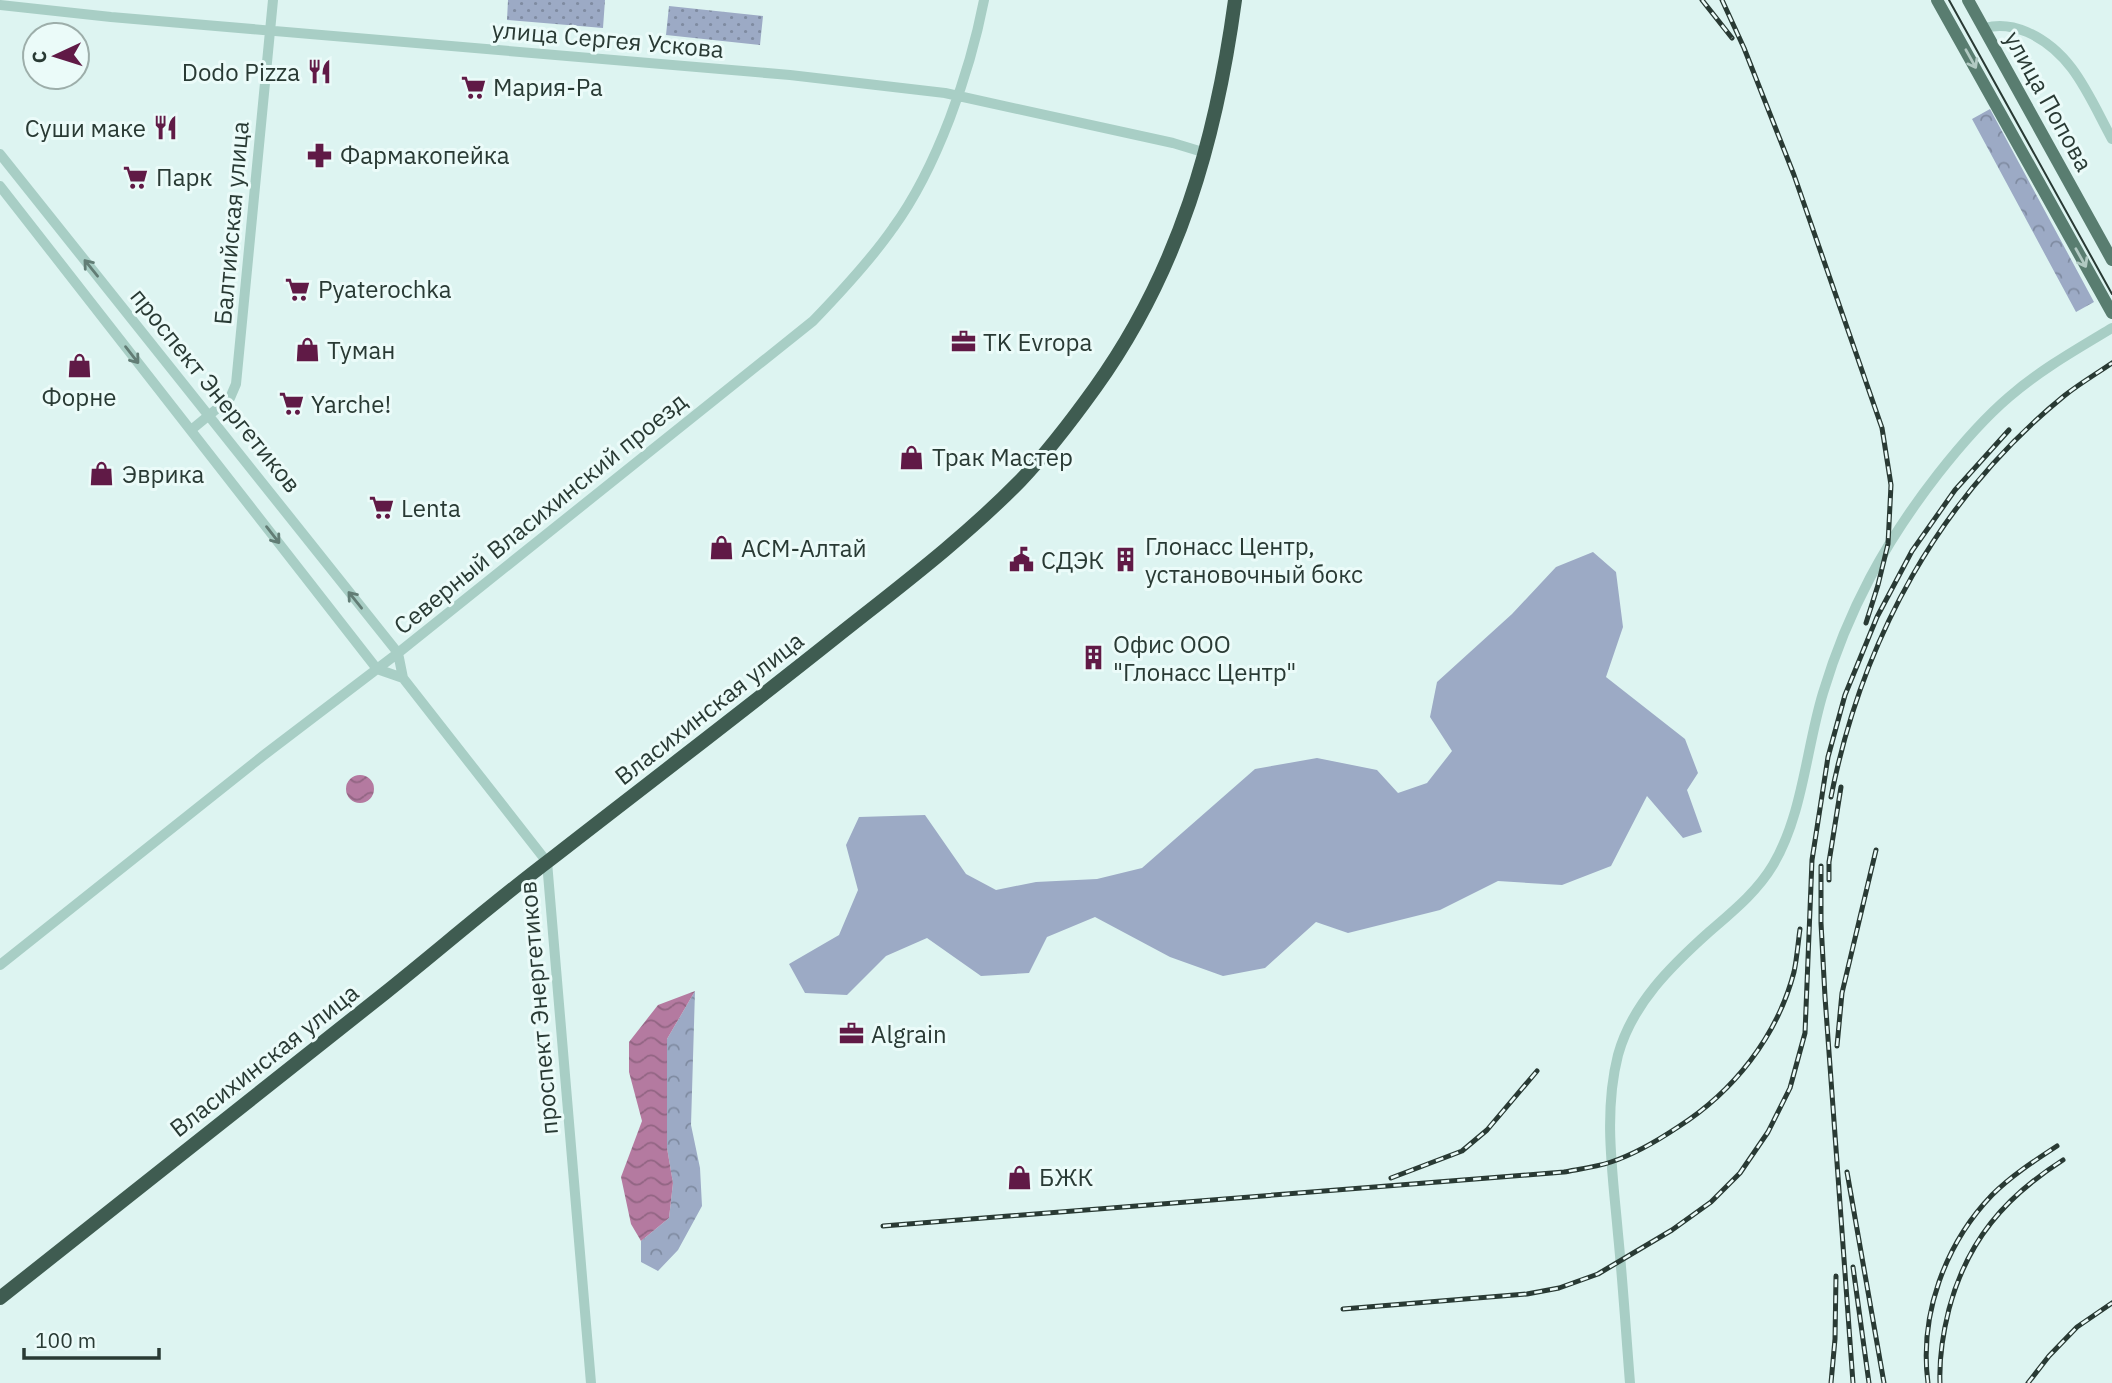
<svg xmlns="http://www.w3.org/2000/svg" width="2112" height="1383" font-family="'IBM Plex Sans',sans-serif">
  <defs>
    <pattern id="forest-crowns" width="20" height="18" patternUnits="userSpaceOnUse" patternTransform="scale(1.75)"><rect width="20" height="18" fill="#9caac5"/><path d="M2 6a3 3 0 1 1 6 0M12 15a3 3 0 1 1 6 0" fill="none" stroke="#7f8ba1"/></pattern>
    <pattern id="park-dots" width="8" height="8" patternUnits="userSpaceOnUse" patternTransform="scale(1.75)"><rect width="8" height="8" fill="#9caac5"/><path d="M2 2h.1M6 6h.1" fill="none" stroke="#7f8ba1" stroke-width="1.8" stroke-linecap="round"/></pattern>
    <pattern id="water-waves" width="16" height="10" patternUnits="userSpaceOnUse" patternTransform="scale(1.75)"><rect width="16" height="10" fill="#b47aa0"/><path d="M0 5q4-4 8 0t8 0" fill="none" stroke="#926583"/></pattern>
  </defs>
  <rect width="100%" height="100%" fill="#ddf4f1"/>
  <path fill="#9caac5" d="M1593,552L1616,572L1623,627L1606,677L1685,739L1698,773L1687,790L1702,832L1683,838L1647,796L1611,866L1562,885L1498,881L1440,910L1348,933L1316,922L1265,968L1223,976L1170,957L1095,917L1047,937L1029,973L981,976L927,938L886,956L847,995L805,993L789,964L839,935L858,890L846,845L859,817L925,815L966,874L996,890L1036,882L1097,879L1142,868L1255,769L1317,758L1377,770L1398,793L1427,783L1452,751L1430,717L1437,682L1512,614L1556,567Z"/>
  <path fill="url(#forest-crowns)" d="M1990,109L2094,302L2076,312L1972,119Z
    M695,991L691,1125L700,1168L702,1206L678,1250L658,1271L641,1262V1241L669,1218L673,1183L667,1148V1039Z"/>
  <path fill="url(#park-dots)" d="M508,0H605L603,28L507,20Z
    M669,6L763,16L760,45L666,35Z"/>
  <path fill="url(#water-waves)" d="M346 789a14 14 0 1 1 28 0a14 14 0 1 1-28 0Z
    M695,991L667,1039V1148L673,1183L669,1218L641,1241L631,1224L621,1177L642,1121L629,1072V1042L658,1005Z"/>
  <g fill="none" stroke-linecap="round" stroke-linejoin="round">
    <path stroke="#a8cec5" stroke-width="10" d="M0,5L111,17L790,75L945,93L1173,143L1206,153
      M1985,28C1999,24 2013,26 2027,32C2073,52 2089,97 2112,139
      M0,154L398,653L403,678L547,862L591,1383
      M0,186L377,669L403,678
      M191,430L230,398L236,384L273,0
      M0,965L264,755L398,653L813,321C841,292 870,261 893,228C937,168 970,72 984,0
      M1630,1383C1626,1333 1623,1284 1618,1234C1613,1175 1603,1114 1618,1055C1632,1004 1671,966 1709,932C1732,912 1757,892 1773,865C1803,814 1806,749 1823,693C1848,610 1885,542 1938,474C1960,446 1982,420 2009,397C2040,370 2077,349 2112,328"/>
    <path stroke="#597d70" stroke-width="12" d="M1937,0L2112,313
      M1968,0L2112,260"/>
    <path stroke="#3f5c51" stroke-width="14" d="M0,1298C128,1196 257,1095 385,993C440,949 494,902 551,859C646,785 742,712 836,637C899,587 963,539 1020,481C1047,453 1072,420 1095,388C1179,271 1216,140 1235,0"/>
    <path stroke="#293a34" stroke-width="2" d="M1949,0L2112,294"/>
    <defs>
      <path id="rail" d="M1702,0L1732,38
        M1722,0L1744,48L1794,175L1882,428L1891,485L1888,544L1878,585L1866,623
        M1831,797C1862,640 1939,498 2064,396C2079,384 2096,374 2112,363
        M1821,866V923L1825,997L1853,1383
        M1829,880V862L1841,787
        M1837,1046L1842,993L1876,850
        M1847,1172L1884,1383
        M1391,1178L1462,1151L1487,1130L1537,1071
        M883,1226L1564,1172C1580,1169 1596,1167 1611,1162C1635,1154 1657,1141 1678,1127C1733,1092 1777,1037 1794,972C1797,958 1798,943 1800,929
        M1853,1267L1869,1383
        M1343,1309L1527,1294L1559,1288L1598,1274L1672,1230L1711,1202L1740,1173L1768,1132L1790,1088L1805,1033L1812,860L1828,757L1845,695L1877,617L1912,551L1955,490L2009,430
        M1831,1383L1835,1339L1836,1276
        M1928,1383C1919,1315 1945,1244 1992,1195C2011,1176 2034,1161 2057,1146
        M1940,1383C1939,1358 1943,1333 1949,1309C1967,1241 2005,1197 2063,1160
        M2028,1383L2049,1356L2077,1327L2112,1303"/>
    </defs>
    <use href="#rail" stroke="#293a34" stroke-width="5"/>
    <use href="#rail" stroke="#ebfbf9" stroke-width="2.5" stroke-dasharray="8" stroke-linecap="butt"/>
  </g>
  <defs><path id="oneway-shaft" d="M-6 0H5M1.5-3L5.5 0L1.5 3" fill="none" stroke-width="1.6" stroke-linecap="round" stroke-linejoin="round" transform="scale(1.75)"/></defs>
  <g stroke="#b1c9c2">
    <use href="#oneway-shaft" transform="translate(1971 59) rotate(61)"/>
    <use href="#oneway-shaft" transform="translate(2081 258) rotate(61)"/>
  </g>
  <g stroke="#627d75">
    <use href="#oneway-shaft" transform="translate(91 268) rotate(-129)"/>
    <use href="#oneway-shaft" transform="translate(132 355) rotate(52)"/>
    <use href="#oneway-shaft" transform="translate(273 535) rotate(52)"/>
    <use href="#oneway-shaft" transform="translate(355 600) rotate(-129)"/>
  </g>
  <defs>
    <symbol id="restaurant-bare" viewBox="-9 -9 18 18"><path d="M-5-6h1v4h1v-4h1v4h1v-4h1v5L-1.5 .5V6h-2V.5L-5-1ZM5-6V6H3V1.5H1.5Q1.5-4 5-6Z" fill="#601a46" stroke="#ebfbf9" stroke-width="2.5" paint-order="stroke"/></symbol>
    <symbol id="supermarket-bare" viewBox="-9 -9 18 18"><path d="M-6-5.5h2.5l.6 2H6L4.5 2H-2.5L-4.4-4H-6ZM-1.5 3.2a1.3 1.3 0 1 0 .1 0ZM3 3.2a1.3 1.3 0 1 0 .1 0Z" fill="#601a46" stroke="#ebfbf9" stroke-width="2.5" paint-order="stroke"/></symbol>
    <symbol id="pharmacy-bare" viewBox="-9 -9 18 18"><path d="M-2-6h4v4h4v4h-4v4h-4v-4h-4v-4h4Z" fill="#601a46" stroke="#ebfbf9" stroke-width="2.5" paint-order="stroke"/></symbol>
    <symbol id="office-bare" viewBox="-9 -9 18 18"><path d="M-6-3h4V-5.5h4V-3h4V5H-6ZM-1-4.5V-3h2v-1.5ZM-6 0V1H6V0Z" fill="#601a46" stroke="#ebfbf9" stroke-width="2.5" paint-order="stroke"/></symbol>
    <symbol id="shop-bare" viewBox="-9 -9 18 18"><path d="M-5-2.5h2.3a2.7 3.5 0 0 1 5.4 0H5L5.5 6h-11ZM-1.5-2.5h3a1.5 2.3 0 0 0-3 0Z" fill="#601a46" stroke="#ebfbf9" stroke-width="2.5" paint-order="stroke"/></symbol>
    <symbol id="civic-bare" viewBox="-9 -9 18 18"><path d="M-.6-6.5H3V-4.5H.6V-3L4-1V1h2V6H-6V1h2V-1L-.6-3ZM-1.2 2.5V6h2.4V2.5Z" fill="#601a46" stroke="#ebfbf9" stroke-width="2.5" paint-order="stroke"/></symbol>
    <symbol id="building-bare" viewBox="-9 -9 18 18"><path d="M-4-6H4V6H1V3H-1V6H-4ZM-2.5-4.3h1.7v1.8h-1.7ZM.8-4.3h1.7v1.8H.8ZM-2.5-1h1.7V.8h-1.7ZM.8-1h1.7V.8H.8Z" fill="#601a46" stroke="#ebfbf9" stroke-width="2.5" paint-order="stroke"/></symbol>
  </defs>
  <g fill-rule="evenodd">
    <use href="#restaurant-bare" x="302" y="54" width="35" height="35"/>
    <use href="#supermarket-bare" x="456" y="70" width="35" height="35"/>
    <use href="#restaurant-bare" x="148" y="110" width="35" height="35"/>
    <use href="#pharmacy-bare" x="302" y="138" width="35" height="35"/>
    <use href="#supermarket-bare" x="118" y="160" width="35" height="35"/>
    <use href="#supermarket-bare" x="280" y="272" width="35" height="35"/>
    <use href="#office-bare" x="946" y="324" width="35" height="35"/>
    <use href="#shop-bare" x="290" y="332" width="35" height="35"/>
    <use href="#shop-bare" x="62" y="348" width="35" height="35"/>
    <use href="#supermarket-bare" x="274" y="386" width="35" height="35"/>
    <use href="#shop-bare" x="894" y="440" width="35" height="35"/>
    <use href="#shop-bare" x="84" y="456" width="35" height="35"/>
    <use href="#supermarket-bare" x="364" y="490" width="35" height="35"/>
    <use href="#shop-bare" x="704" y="530" width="35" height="35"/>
    <use href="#civic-bare" x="1004" y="542" width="35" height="35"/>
    <use href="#building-bare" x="1108" y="542" width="35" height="35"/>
    <use href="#building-bare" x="1076" y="640" width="35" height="35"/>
    <use href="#office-bare" x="834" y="1016" width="35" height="35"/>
    <use href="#shop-bare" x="1002" y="1160" width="35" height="35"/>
  </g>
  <g text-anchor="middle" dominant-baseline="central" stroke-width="6" stroke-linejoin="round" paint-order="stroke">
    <g font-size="24" fill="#293a34" stroke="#ebfbf9">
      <text transform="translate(608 39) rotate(5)">улица Сергея Ускова</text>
      <text transform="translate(2049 101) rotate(61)">улица Попова</text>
      <text transform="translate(231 223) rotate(-85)">Балтийская улица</text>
      <text transform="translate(216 390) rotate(51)">проспект Энергетиков</text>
      <text transform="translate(540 513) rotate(-39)">Северный Власихинский проезд</text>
      <text transform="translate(709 708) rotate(-38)">Власихинская улица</text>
      <text transform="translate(538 1008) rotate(-95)">проспект Энергетиков</text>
      <text transform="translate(264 1060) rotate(-38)">Власихинская улица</text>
    </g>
    <g font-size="24" fill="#293a34" stroke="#ebfbf9" text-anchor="start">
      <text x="300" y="72" text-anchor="end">Dodo Pizza</text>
      <text x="493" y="87">Мария-Ра</text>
      <text x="146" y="128" text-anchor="end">Суши маке</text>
      <text x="340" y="155">Фармакопейка</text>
      <text x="156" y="177">Парк</text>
      <text x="318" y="289">Pyaterochka</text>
      <text x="983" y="342">TK Evropa</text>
      <text x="327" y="350">Туман</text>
      <text x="79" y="397" text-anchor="middle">Форне</text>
      <text x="311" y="404">Yarche!</text>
      <text x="932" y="457">Трак Мастер</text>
      <text x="122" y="474">Эврика</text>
      <text x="401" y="508">Lenta</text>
      <text x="1145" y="546">Глонасс Центр,<tspan x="1145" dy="28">установочный бокс</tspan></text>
      <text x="741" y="548">АСМ-Алтай</text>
      <text x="1041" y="560">СДЭК</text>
      <text x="1113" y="644">Офис ООО<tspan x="1113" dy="28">"Глонасс Центр"</tspan></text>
      <text x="871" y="1034">Algrain</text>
      <text x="1039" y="1177">БЖК</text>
    </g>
  </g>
  <g transform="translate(56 56) rotate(266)"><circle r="33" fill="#ebfbf9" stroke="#9daeaa" stroke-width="2"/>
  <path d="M0-5L12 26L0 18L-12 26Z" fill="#601a46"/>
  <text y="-10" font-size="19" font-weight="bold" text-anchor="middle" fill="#293a34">С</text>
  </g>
  <path d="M24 1348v10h135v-10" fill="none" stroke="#293a34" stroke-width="3.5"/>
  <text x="35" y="1348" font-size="21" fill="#293a34" stroke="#ebfbf9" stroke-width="5" paint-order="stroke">100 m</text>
</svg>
